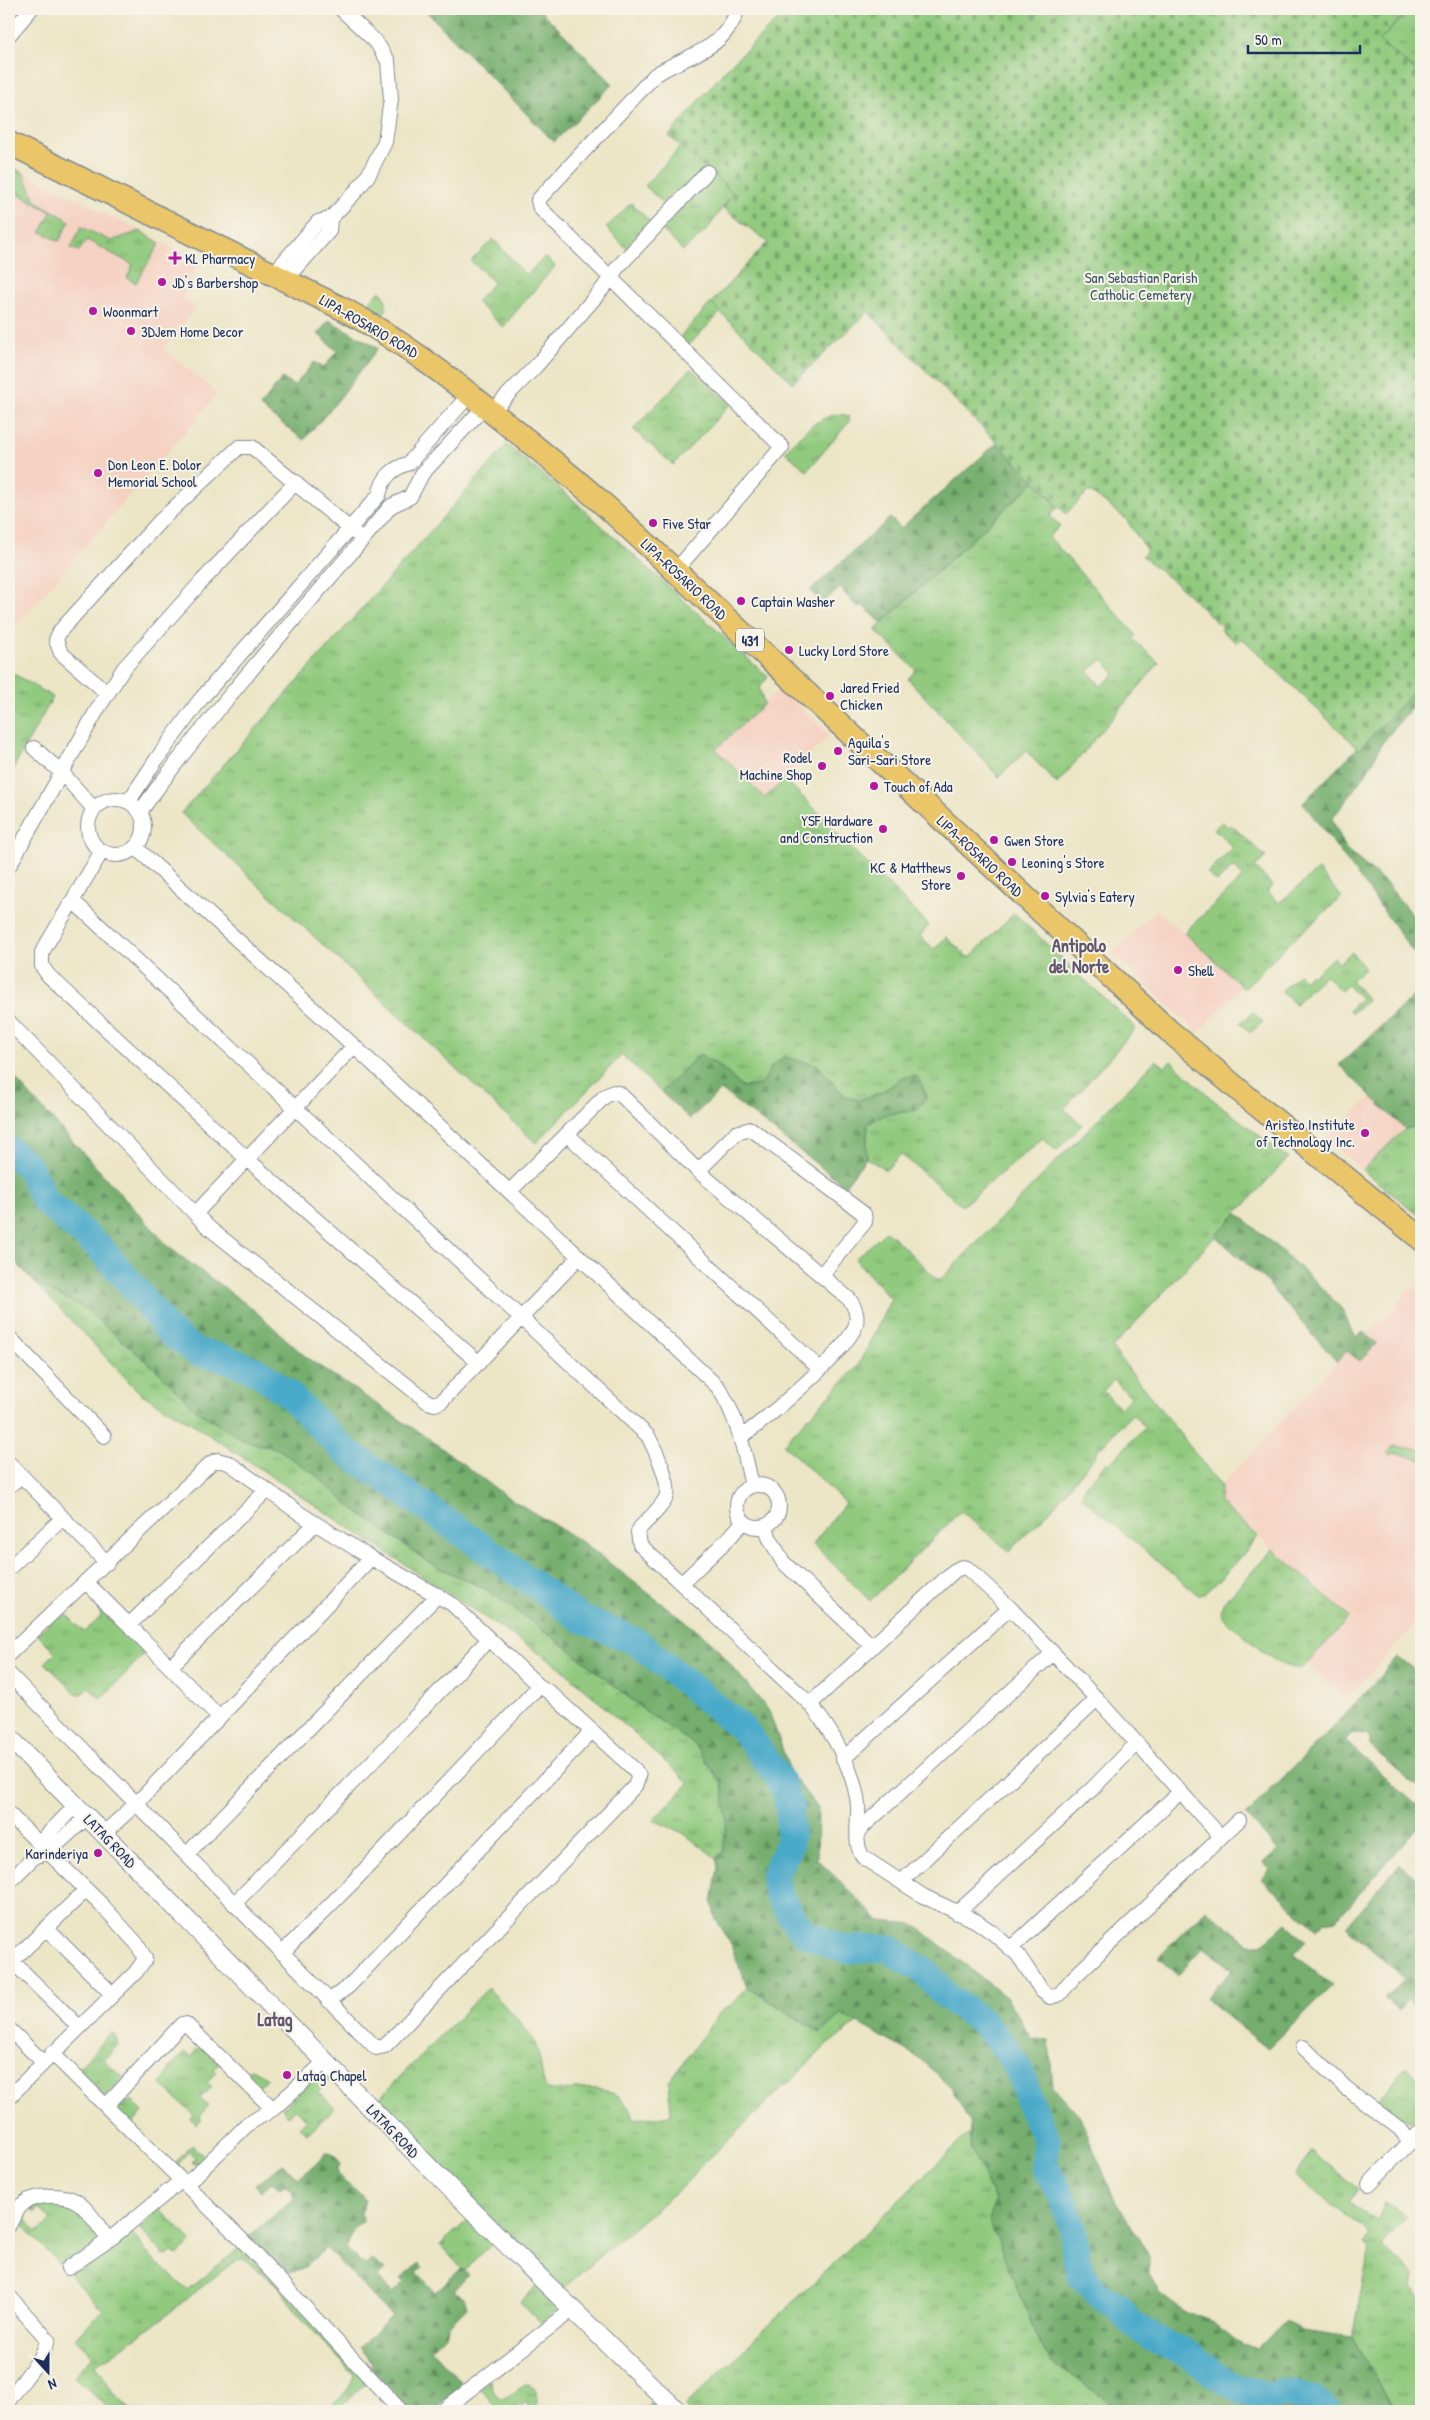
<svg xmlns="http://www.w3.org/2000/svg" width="1430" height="2420" font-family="'Patrick Hand',sans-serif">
  <defs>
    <pattern id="grass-tufts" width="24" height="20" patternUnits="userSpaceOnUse" patternTransform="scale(1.25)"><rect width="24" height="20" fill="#91ca7e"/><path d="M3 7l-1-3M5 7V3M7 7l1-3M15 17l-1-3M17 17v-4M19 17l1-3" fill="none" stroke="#76a46a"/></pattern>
    <pattern id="forest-firs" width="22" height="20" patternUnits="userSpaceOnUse" patternTransform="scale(1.25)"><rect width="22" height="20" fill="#74ae6d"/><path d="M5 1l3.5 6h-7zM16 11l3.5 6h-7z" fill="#5e8e5d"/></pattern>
    <pattern id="cemetery-stones" width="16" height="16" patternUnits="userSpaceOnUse" patternTransform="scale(1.25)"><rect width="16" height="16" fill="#91ca7e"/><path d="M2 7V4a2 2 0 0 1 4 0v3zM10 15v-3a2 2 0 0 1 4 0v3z" fill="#76a46a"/></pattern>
  </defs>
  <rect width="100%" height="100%" fill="#f7f3e8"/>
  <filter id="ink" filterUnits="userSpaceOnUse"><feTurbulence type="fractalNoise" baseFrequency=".02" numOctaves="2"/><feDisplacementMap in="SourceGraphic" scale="10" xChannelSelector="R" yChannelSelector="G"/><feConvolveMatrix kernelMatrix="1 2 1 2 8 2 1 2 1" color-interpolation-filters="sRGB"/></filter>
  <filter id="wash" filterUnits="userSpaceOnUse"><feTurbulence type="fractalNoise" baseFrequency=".0096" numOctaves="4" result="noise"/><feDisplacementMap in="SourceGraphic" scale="20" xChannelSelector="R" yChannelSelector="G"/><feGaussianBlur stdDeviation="1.12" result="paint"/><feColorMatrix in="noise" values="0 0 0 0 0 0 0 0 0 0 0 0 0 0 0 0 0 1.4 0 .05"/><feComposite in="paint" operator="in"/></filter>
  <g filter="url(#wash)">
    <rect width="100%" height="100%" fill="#ece5c6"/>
    <path fill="#f5d2c2" d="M9,164L199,261L182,298L196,308L163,348L218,394L9,634Z
      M780,688L830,735L765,798L716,750Z
      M1156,909L1206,952L1241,987L1198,1033L1113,954Z
      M1372,1096L1405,1129L1362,1170L1326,1138Z
      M1421,1287V1618L1346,1700L1307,1664L1350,1617L1220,1503L1221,1486L1347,1351L1360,1361L1377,1344L1366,1335L1391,1312L1408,1290Z"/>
    <path fill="url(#grass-tufts)" stroke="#567c6e" fill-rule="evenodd" d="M1397,9H1421V75L1379,41L1404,16Z
      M681,146L705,167L668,208L645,186Z
      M9,165L24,174L36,201L70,221L59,241L41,232L51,212L9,189Z
      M711,173L733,193L707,230L683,251L661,229Z
      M631,203L653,224L629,251L606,228Z
      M81,227L111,241L140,231L160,243L136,283L127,278L133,265L87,240L79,251L71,248Z
      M493,239L526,275L545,257L555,266L503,327L476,302L494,282L471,261Z
      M380,291C387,296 388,309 383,315L367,305Z
      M711,303L721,312L687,347L679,338Z
      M691,369L731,404L673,465L633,429Z
      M840,414L849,416V422L807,471L785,452C800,435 816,417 840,414Z
      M507,445L571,498L768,677L759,688L764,704L716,749L765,798L785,779L825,819L824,821L929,925L920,936L934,949L946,937L969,958L1014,913L1136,1028L1064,1109L1082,1125L1056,1151L1043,1138L962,1206L901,1154L886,1170L866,1158L868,1124L884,1115L917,1110L902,1077C888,1088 863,1109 844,1095C834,1088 826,1074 818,1065L772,1066L761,1085L742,1087L722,1068L700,1054L661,1092L622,1055L536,1143L181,813Z
      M1035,481L1058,507L1050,516L1060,526L1049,537L1136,635L1133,639L1159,663L1057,784L1026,751L999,777L908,679L916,670L875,630ZM1103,659L1115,674L1101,686L1088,671Z
      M9,671L53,697L9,776Z
      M1222,822L1228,827L1231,825L1266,857L1255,867L1273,886L1267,891L1279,903L1318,870L1342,897L1288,944L1244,989L1206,952L1184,933L1243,877L1234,866L1217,882L1207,873L1233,848L1214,829Z
      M1352,952L1365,969L1351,980L1368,1000L1352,1013L1349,1010L1361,998L1347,985L1341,991L1325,975L1295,1004L1281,991L1299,974L1305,980L1311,974L1313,976L1334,957L1339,963Z
      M1253,1012L1263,1022L1250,1033L1240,1023Z
      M1156,1060L1165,1067L1171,1061L1211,1098L1288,1158L1112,1348L1221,1486L1220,1503L1258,1536L1235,1564L1204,1594L1198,1595L1086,1501L1082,1496L1086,1485L1107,1462L1109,1464L1145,1427L1132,1414L1096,1452V1455L1049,1512L1009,1551L961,1511L870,1601L813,1544L845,1503L783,1444L858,1366L891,1299L855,1259L887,1231L939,1281ZM1114,1380L1131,1397L1120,1408L1103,1391Z
      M1421,1125V1217L1362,1170L1405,1129Z
      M37,1285L83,1307L153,1367L197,1411L243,1440L278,1449L315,1474L350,1506L430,1563L489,1591L569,1649L643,1709L695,1745L722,1784L727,1820L723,1852L716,1858L683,1833L653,1820L689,1783L560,1667L191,1423L140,1393Z
      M1273,1549L1350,1617L1307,1664C1288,1683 1238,1629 1222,1616L1221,1612L1223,1603Z
      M99,1608L142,1650L143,1655L101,1699L89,1687L79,1696L45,1663L55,1653L37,1634L63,1611L84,1632L101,1617Z
      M747,1987L821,2033L841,2013L857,2023L825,2047L698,2169L690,2180L562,2289L376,2101L488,1988C502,2003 524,2024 534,2042C543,2057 539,2075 547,2090C583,2091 616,2077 635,2119L671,2115L669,2082L720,2012L734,2003Z
      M110,2033L115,2034L118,2045L104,2060L123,2077L106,2097L77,2070Z
      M202,2048L221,2062L214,2069L216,2072L207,2082L212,2087L200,2098L208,2107L199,2116L202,2119L197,2125L191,2119L194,2115L160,2084L168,2075L169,2068L184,2053L192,2057L196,2050Z
      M1406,2067L1421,2081V2117L1415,2122L1400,2118L1376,2100Z
      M251,2069L268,2078L258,2088L243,2073Z
      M322,2070L331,2078L318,2092L335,2108L307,2134L299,2127L306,2120L295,2109L288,2116L282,2109Z
      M132,2100L143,2112L131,2126L114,2109Z
      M969,2133L971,2149L995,2200L1038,2339L1050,2361L1102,2396L1118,2411H690L685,2406Z
      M192,2145L205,2157L198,2167L192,2162L196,2158L189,2152L177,2165L185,2170L183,2174L173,2165Z
      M1312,2151L1358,2189L1349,2202L1378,2222L1386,2202L1407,2217L1382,2245L1414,2275L1412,2287L1421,2297V2407L1418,2411H1395L1352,2337L1370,2247L1364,2243L1369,2233L1294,2175Z
      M47,2200L73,2205L103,2239L62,2267L22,2225L24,2217L37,2232L51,2221L40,2208L34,2213L29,2206Z
      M158,2207L192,2242L177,2255L172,2252L167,2256L163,2255L141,2229L142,2221Z
      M469,2219L492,2244L464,2271L440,2245Z
      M129,2230L150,2256L187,2290L232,2254L239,2249H245L369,2380L339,2409L340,2411H326C336,2400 351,2392 354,2375L296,2312L279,2287L245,2259L236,2260L146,2331L96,2365L113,2392L133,2411H111L74,2376L93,2356L75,2338L103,2310L69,2274Z
      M536,2287L558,2309L541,2324L520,2302Z
      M490,2379L493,2390L498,2397L505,2398L527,2384C542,2388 538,2401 534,2411H529L527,2402L512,2411H499L481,2389Z
      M655,2400L667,2411H640Z"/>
    <path fill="url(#forest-firs)" stroke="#486e66" d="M424,9H539L613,84L554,142Z
      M1421,178V235L1408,222L1404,196Z
      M329,320L378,348L339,399L304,440L260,407L282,378L294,386L314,362L323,368L337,351L318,334Z
      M997,443L1035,481L882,623L862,605L858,608L840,588L822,603L810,591L890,518L901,528Z
      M1421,683V708H1411L1383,742L1367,772L1332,819L1346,849L1386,883L1421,926V963L1362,881L1303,803Z
      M1421,989V1125L1405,1129L1339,1065Z
      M700,1054L722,1068L742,1087L761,1085L772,1066L784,1057L818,1065L844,1095L858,1100L883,1092L902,1077L917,1076L927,1096L917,1110L884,1115L868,1124L866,1158L845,1186L721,1090L690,1119L661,1092Z
      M9,1072L171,1249L253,1309L307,1358L431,1440L503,1494L582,1542L712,1642L769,1711L791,1774L818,1808L817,1859L880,1921L914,1924L1007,1998L1031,2039L1049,2040L1053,2087L1080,2117L1114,2198L1149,2256V2271L1160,2293L1183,2310L1212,2322L1241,2345L1258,2348L1284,2322L1303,2330L1352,2337L1395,2411H1118L1102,2396L1050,2362L1038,2339L989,2220L995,2200L971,2149L969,2121L952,2089L918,2057L841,2014L821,2033L747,1987L728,1938L716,1920L712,1903L718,1867L716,1858L723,1852L727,1820L722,1784L695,1745L643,1709L569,1649L489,1591L430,1563L350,1506L314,1474L278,1449L243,1440L197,1411L153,1367L83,1307L37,1285L9,1255Z
      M1237,1213C1272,1243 1309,1273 1340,1307C1348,1316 1346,1326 1357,1337L1363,1332L1377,1344L1360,1361L1347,1351L1337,1362L1264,1279L1215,1236Z
      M1397,1658L1412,1667L1415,1676L1421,1682V1790L1370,1746V1738L1366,1734L1354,1733L1345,1741L1421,1809V1824L1336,1920L1325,1922L1317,1930L1261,1879L1270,1870L1264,1863L1278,1850L1246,1815L1331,1729Z
      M1400,1864L1421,1883V2012L1408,2000L1398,2010L1385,1999L1404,1979L1346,1926Z
      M1206,1909L1249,1944H1263L1286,1923L1306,1941L1294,1954L1332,1986L1268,2049L1205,1998L1232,1970L1204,1947L1178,1975L1158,1958Z
      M326,2153C334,2153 338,2157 340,2165L337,2170C340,2185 360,2188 365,2201L361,2211L362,2221L353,2230L346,2249L366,2266L372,2259L385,2270L378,2277L392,2293L404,2282L401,2279L419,2263L423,2267L417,2272L435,2292L461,2269L468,2275L454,2291L464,2297L467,2307L448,2326L447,2333L431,2348L464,2386L433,2411H410L373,2371L371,2363L360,2347L392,2316L326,2248L301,2270L289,2273L284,2277L246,2239L294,2199L290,2190L285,2186L279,2189L272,2182L261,2191L255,2185L282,2164L299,2178L315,2165Z"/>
    <path fill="url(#cemetery-stones)" stroke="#567c6e" d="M789,9H1397L1404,15L1379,41L1421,75V178L1404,196L1417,210L1408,222L1421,235V683L1359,749L1242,638L1237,643L1220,629L1222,627L1180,587L1142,556L1147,551L1126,519L1089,491L1066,514L1035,481L868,312L793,383L711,303L768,242L723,208L733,193L669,136L726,69Z"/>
    <path fill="#91ca7e" stroke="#567c6e" d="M1393,1446L1421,1450V1460L1394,1452L1391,1456L1388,1453Z"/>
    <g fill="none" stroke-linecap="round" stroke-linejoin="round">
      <path stroke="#4aa9c9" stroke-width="28" d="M9,1150L29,1167L45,1201L99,1247L134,1287L168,1331L197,1352L224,1358L259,1372L287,1393L343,1449L484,1548L580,1618L637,1642L744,1730L780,1780L790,1807V1843L774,1876L778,1893L792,1918L806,1933L831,1945L848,1950L888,1948L925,1972L947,1997L979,2019L1003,2045L1020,2072L1035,2116L1044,2133L1047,2142L1044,2162L1047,2171L1061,2195L1073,2227L1076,2258L1081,2276L1099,2294L1118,2307L1130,2321L1152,2338L1191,2355L1213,2374L1240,2389L1266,2396L1284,2393L1315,2400L1329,2411"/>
    </g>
  </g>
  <g filter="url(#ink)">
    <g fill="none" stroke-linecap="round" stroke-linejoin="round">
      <defs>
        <path id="minor" d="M9,35L31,9
          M274,273L318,222L330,219L358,189L369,174L385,142L391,99L388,61L376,42L341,9
          M286,280L329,231L330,219
          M492,411L536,366L604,287L617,268L707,172
          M676,570L782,447L540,208L538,200L655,75C689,53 723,52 738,9
          M107,693L61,653L56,640L60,631L161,520L239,447H252L355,533
          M34,748L62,773L94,809
          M88 827a28 28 0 1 1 56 0a28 28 0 1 1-56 0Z
          M129,801L156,760L200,700L379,495C383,477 392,469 409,463L470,394
          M140,812C217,704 306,607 391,506L410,497L422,474L485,406
          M135,847L354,1046L718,1387C738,1417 744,1451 752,1486
          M102,851L42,952V966L48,975L246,1158L479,1363
          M9,866L97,710L124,668L203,580L296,482
          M73,901L648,1436C655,1449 670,1481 667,1495C663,1507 648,1519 640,1528L638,1532L640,1545L810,1704C832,1731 854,1769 858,1805C859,1820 853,1847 864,1858L923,1896L976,1921L993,1933L1018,1955L1042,1991L1050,1997L1060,1994L1073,1978L1239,1820
          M9,1022L209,1228L428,1402L435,1404L442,1401L579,1257
          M568,1135L820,1369
          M698,1171L736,1133L751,1129L864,1214L865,1222L822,1274
          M510,1191L605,1096L614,1092L619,1093L698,1171L849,1299C855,1307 858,1314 856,1324C849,1350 765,1420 741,1437
          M195,1214L354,1046
          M9,1337L104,1436
          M9,1463L107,1563
          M737 1506a21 21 0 1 1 42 0a21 21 0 1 1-42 0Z
          M9,1486L21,1476
          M766,1526L769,1537L783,1562L871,1645
          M9,1568L63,1518
          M86,1582L129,1625L267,1490
          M682,1583L730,1537L743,1522
          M129,1625L219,1717
          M9,1654L211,1463L217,1460L229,1463L302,1515L371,1558
          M171,1666L315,1524
          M9,1674L376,2048L385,2046L635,1786L639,1776L635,1770L549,1692L539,1686L452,1604L371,1558L235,1701L136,1804L103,1834
          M810,1704L954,1571L962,1567L967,1568L1010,1608L1097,1699L1220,1836
          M843,1759L1010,1608
          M9,1814L101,1904L138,1945L145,1959L136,1972L9,2097
          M858,1831L1053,1653
          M187,1854L438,1595
          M40,1855L54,1847L87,1817
          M9,1882L36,1855L46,1836L76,1805
          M901,1882L1097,1699
          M234,1904L379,1755L488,1640
          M957,1913L1092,1789L1136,1744
          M46,1928L112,1994
          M1011,1948L1179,1793
          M282,1953L353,1882L539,1686
          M12,1961L79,2027
          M9,1964L85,1891
          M329,2001L349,1986L591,1732
          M9,2029L43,2062
          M1303,2047L1346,2088L1400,2129L1410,2142
          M52,2053L244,2242L401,2411
          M107,2105L182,2024H186L273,2109
          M185,2183L193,2178L248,2124L273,2109L326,2061
          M1369,2184L1421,2131
          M9,2225C13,2218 17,2208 24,2203C36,2194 63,2194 76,2201C89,2209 99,2228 109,2240
          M68,2268L109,2240L182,2180
          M9,2296L48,2340L41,2357L9,2400
          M442,2411L572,2310"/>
        <path id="tertiary" d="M9,1737C231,1963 448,2193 678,2411"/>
        <path id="primary" d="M9,143L345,310C400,340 449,377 498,417C536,447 573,477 610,510L1168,1030L1253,1102L1421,1239"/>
      </defs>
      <use href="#minor" stroke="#848a92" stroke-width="16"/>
      <use href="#tertiary" stroke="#848a92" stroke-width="20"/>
      <use href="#primary" stroke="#848a92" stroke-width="25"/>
      <use href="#minor" stroke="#fff" stroke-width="14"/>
      <use href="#tertiary" stroke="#fff" stroke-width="18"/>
      <use href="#primary" stroke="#ebc669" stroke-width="22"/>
    </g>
  </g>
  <g fill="#b5179e" stroke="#f7f3e8" stroke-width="2">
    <path d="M172.5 250.5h5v5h5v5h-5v5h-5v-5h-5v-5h5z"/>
    <circle cx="162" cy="282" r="5"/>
    <circle cx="93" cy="311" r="5"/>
    <circle cx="131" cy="331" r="5"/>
    <circle cx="98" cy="473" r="5"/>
    <circle cx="653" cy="523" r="5"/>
    <circle cx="741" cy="601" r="5"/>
    <circle cx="789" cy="650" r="5"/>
    <circle cx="830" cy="696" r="5"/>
    <circle cx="838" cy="751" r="5"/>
    <circle cx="822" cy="766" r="5"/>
    <circle cx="874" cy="786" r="5"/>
    <circle cx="883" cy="829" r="5"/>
    <circle cx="994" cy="840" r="5"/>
    <circle cx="1012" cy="862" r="5"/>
    <circle cx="961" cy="876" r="5"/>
    <circle cx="1045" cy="896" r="5"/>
    <circle cx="1178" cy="970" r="5"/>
    <circle cx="1365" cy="1133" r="5"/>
    <circle cx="98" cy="1853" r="5"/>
    <circle cx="287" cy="2075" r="5"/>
  </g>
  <g text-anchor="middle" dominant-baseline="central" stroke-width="4" stroke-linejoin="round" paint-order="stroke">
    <rect fill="#f7f3e8" stroke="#5d6a87" stroke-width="1" x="736" y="628.5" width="28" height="23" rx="4"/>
    <g font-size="14" font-weight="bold" fill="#1b2f5e">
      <text x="750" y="640">431</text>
    </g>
    <g font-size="15" fill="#1b2f5e" stroke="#f7f3e8" text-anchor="start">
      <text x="185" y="258">KL Pharmacy</text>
      <text x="172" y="282">JD's Barbershop</text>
      <text x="103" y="311">Woonmart</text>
      <text x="141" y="331">3DJem Home Decor</text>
      <text x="108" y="464">Don Leon E. Dolor<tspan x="108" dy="17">Memorial School</tspan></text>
      <text x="663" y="523">Five Star</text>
      <text x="751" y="601">Captain Washer</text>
      <text x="799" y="650">Lucky Lord Store</text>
      <text x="840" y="687">Jared Fried<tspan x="840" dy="17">Chicken</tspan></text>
      <text x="848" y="742">Aguila's<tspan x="848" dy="17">Sari-Sari Store</tspan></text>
      <text x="812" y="757" text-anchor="end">Rodel<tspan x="812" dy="17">Machine Shop</tspan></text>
      <text x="884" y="786">Touch of Ada</text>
      <text x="873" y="820" text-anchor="end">YSF Hardware<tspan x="873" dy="17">and Construction</tspan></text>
      <text x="1004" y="840">Gwen Store</text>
      <text x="1022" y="862">Leoning's Store</text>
      <text x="951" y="867" text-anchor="end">KC &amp; Matthews<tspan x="951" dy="17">Store</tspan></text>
      <text x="1055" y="896">Sylvia's Eatery</text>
      <text x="1188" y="970">Shell</text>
      <text x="1355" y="1124" text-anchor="end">Aristeo Institute<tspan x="1355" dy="17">of Technology Inc.</tspan></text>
      <text x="88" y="1853" text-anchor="end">Karinderiya</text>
      <text x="297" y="2075">Latag Chapel</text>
    </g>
    <g font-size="15" fill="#385666" stroke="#f7f3e8">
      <text x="1141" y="277">San Sebastian Parish<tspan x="1141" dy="17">Catholic Cemetery</tspan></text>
    </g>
    <g font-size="15" fill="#1b2f5e" stroke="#f7f3e8">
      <text transform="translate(369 326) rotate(30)">LIPA-ROSARIO ROAD</text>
      <text transform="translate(684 579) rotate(43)">LIPA-ROSARIO ROAD</text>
      <text transform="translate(980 856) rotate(43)">LIPA-ROSARIO ROAD</text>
      <text transform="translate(110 1841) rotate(46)">LATAG ROAD</text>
      <text transform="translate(393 2131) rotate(46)">LATAG ROAD</text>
    </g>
    <g font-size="18" font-weight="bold" fill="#5e576d" stroke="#f7f3e8">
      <text x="1079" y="945">Antipolo<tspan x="1079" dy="21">del Norte</tspan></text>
      <text x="275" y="2019">Latag</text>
    </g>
  </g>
  <rect width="1430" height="2420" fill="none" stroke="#f7f3e8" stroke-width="30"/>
  <g transform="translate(48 2372) rotate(159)" stroke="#f7f3e8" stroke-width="4" paint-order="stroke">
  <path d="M0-4L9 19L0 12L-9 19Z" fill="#1b2f5e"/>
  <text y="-8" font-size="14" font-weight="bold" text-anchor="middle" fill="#1b2f5e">N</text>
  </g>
  <path d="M1248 45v8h112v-8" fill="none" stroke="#1b2f5e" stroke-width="2.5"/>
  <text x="1255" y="45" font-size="15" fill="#1b2f5e" stroke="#f7f3e8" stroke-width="4" paint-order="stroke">50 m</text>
</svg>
